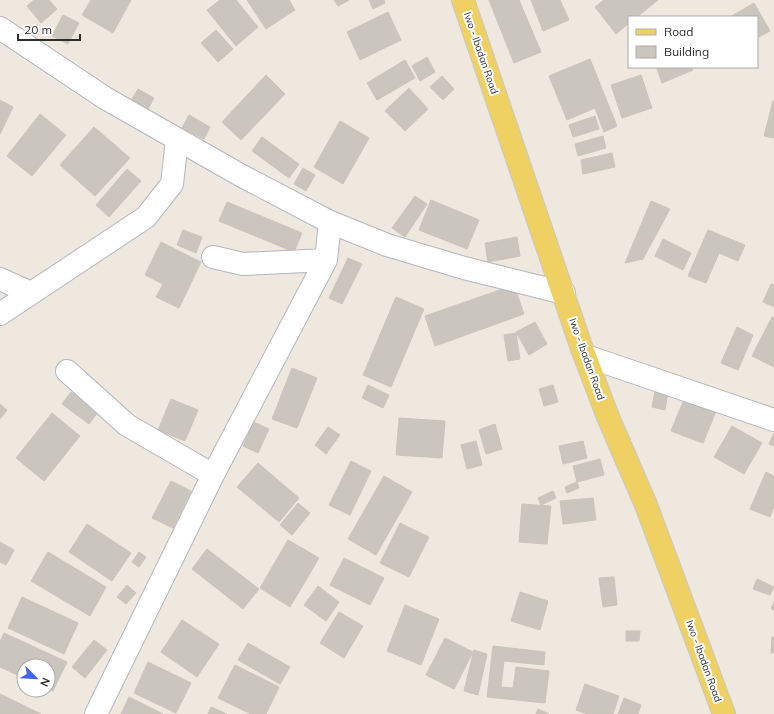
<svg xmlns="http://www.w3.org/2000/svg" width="774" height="714" font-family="Mulish,sans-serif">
  <rect width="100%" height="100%" fill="#eee8df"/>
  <path fill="#cac6be" stroke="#cac4b9" d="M34,0H49L57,9L41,23L27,6Z
    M91,0H131L113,33L82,15Z
    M220,0H236L258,27L236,46L207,10Z
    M247,0H289L295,10L266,29Z
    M334,0H349L338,6Z
    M369,0H384L385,3L373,9Z
    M489,0H519L541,52L514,63Z
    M531,0H560L569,20L543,31Z
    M604,0H658L637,17H629V23L616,34L595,7Z
    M754,3L770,31L757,38V17H730Z
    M388,12L401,40L360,60L347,32Z
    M63,15L79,23L68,44L52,36Z
    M216,30L233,49L218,62L201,43Z
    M427,57L435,72L420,81L412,66Z
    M590,59L617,126L604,132L595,108L567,120L549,76Z
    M405,60L415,78L377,100L367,83Z
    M662,67H692L693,70L662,83L657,69Z
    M266,75L285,94L241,140L222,122Z
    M641,75L652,108L622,118L611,85Z
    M442,76L454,89L443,100L430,87Z
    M409,88L428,109L405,131L385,111Z
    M138,89L154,98L148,109L132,99Z
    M0,100L13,107L0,134Z
    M773,101H774V138L764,136Z
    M40,114L66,135L32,176L7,156Z
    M189,115L210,127L204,139L182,128Z
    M595,116L599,129L573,137L569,125Z
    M340,121L369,138L343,184L314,167Z
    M94,127L130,158L95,196L60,165Z
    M603,136L606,148L578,156L575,144Z
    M262,137L299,164L289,178L252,151Z
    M612,153L615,167L583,174L581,160Z
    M303,168L315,175L306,191L294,184Z
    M127,169L141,181L109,217L96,205Z
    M415,196L427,204L405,237L392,228Z
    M431,200L479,220L467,249L419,230Z
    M651,201L670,209L643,259L625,263Z
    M227,202L302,233L294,252L219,221Z
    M183,230L202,237L196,253L177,245Z
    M708,230L745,245L738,261L719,253L706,283L688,276Z
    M517,237L520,256L488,262L485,243Z
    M663,239L691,253L683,270L655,256Z
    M161,242L201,262L179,308L156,297L163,284L145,275Z
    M348,258L362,264L342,304L329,298Z
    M771,284L774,285V307L763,302Z
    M514,285L524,314L435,346L425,316Z
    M396,297L424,309L391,387L363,375Z
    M772,317L774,318V367L752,356Z
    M535,322L547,344L529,355L516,332Z
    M737,327L753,335L738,370L721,363Z
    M516,333L520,359L508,361L504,335Z
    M292,368L317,378L297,428L272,419Z
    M368,385L389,395L383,408L362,398Z
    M553,385L558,402L544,406L539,389Z
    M655,391L668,393L665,410L652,407Z
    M71,392L98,412L89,424L62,404Z
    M687,392L719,404L703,443L671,431Z
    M171,399L198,410L185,441L158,430Z
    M0,404L7,410L0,419Z
    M52,413L80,436L44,481L16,458Z
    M399,418L445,421L442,458L396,455Z
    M254,422L269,429L258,453L243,446Z
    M495,424L502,449L486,454L479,430Z
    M732,426L762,443L744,474L714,457Z
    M328,427L340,435L326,454L315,445Z
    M774,433V446L769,444Z
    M476,441L482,465L467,469L461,445Z
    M583,441L587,458L563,464L559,446Z
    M600,459L604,475L577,482L573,466Z
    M351,461L371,471L350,515L329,505Z
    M258,463L299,498L279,522L237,487Z
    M766,472L774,476V506L770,517L750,509Z
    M384,476L412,492L376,555L348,539Z
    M171,481L191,491L173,528L152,518Z
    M577,482L579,488L567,493L565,487Z
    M553,491L556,498L541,505L538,498Z
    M593,498L596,520L563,524L560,501Z
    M298,503L310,513L292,535L280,525Z
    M522,504L551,506L547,544L519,542Z
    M400,523L429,537L409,577L380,563Z
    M87,524L131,553L112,581L69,552Z
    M288,540L319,558L290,607L260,588Z
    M0,542L14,550L6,565L0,562Z
    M207,549L259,589L243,609L192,569Z
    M48,552L106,587L90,616L31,581Z
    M139,552L146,557L139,567L132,562Z
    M344,558L384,578L370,605L330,585Z
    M614,577L617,605L603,607L599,578Z
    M757,579L774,587L770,595L753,589Z
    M127,585L136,593L126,604L117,597Z
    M318,586L339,602L326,621L304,605Z
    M520,592L548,601L540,630L511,621Z
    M22,597L78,623L64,654L8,628Z
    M774,601V610L771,609Z
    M405,605L439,619L421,665L387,651Z
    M339,612L363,626L344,658L320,643Z
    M182,620L219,644L197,677L161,652Z
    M626,631H640L639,641H626Z
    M4,633L67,662L53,691L48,689V666H24V678L0,667V642Z
    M772,637H774V653H771Z
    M445,638L473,652L454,689L426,675Z
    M94,640L107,650L85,678L72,667Z
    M248,643L290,667L280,684L238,660Z
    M493,646L545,652L544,665L504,661L501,687L513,688L516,667L549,671L545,703L487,697Z
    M474,650L487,654L478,695L464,691Z
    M148,662L191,683L176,713L134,693Z
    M235,665L279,687L266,714H251L218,698Z
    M585,684L619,696L613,714H587L576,710Z
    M0,694L41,714H0Z
    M129,697L163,714H121Z
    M624,698L641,705L638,714H618Z
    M211,707L227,714H208Z
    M538,709L549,714H536Z"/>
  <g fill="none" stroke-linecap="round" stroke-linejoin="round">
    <defs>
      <path id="minor" d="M0,28L105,98L242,176L330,222L387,245L464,268L564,293
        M213,257L243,264L326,260
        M0,279L31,293
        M0,314L146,217L172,184L177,139
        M586,356L774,420
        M67,371L127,425L213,475
        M96,714L213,475L326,260L330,222"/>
      <path id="major" d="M463,0L581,346L608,417L646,505L724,714"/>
    </defs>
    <use href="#minor" stroke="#b3b5c0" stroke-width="24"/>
    <use href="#major" stroke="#c8c8c8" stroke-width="24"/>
    <use href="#minor" stroke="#fff" stroke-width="22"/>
    <use href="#major" stroke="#efd063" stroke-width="22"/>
  </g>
  <g text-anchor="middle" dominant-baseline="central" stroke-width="4" stroke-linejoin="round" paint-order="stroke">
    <g font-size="10" fill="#2d2d2d" stroke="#fff">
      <text transform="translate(481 53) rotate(71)">Iwo - Ibadan Road</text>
      <text transform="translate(587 359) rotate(70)">Iwo - Ibadan Road</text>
      <text transform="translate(704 661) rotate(70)">Iwo - Ibadan Road</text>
    </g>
  </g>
  <rect x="628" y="16" width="130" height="52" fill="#ffffff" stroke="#ababab"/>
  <rect x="636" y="29" width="20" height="6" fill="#efd063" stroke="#ababab"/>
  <text x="664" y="36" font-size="12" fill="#2d2d2d">Road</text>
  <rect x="636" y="46" width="20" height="12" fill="#cac6be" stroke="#ababab"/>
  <text x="664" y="56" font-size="12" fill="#2d2d2d">Building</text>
  <g transform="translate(36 678) rotate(114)"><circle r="19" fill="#ffffff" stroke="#ababab"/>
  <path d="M0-3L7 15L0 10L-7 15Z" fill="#4262f8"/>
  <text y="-6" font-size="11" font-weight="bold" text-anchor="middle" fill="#2d2d2d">N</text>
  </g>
  <path d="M18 34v6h62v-6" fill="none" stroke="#2d2d2d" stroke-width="2"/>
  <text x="24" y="34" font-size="12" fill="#2d2d2d" stroke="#ffffff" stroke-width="3" paint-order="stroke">20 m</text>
</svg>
